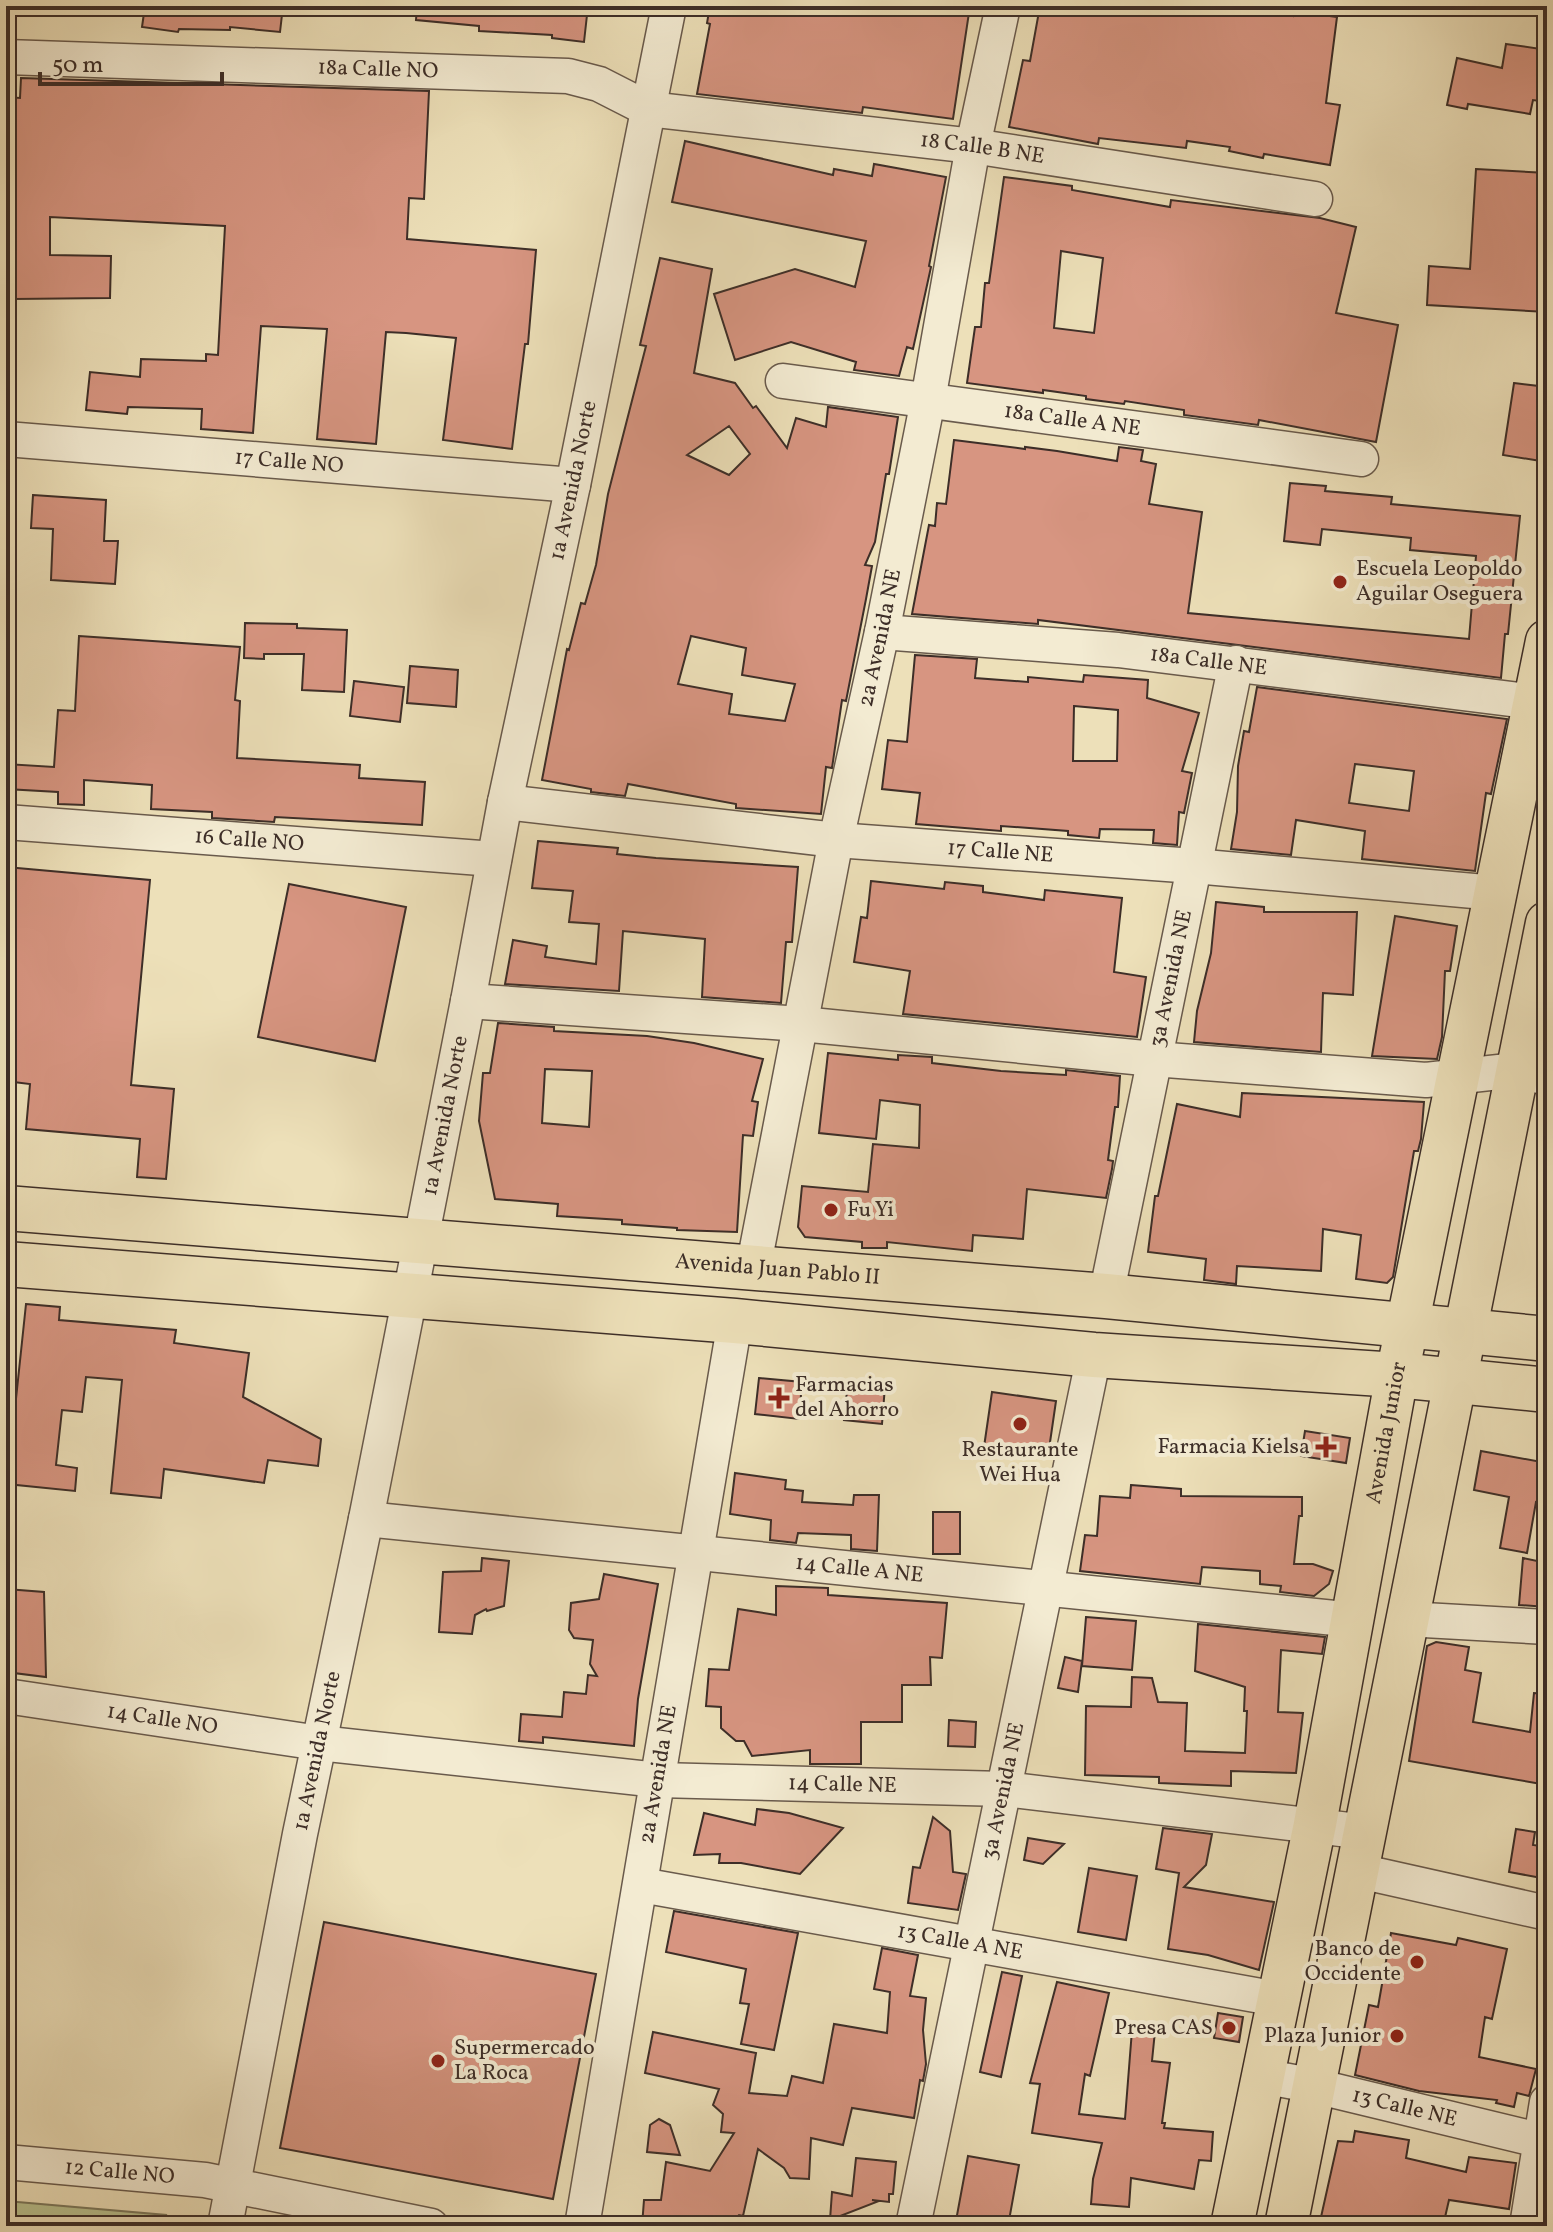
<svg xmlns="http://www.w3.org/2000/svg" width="1553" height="2232" font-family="Vollkorn,serif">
  <rect width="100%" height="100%" fill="#ede0b9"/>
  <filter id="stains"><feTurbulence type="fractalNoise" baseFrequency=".0025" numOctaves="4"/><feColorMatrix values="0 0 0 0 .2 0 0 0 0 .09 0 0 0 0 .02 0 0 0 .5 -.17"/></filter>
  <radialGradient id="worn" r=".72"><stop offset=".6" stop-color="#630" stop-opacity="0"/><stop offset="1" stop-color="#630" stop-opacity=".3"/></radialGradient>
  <path fill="#b9c28f" stroke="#7b785c" stroke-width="2" d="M6,2201L166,2215L163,2226H6Z"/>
  <path fill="#d79581" stroke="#3d2e28" stroke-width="2" fill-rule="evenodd" d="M145,6H283L280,32L230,27V30L179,29L178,32L142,27Z
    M417,6H588L584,42L552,38V35L479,31V26L416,20Z
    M710,6H970L953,119L863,107L862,113L697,94L710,24L707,23Z
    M1040,6H1232L1293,16V11L1337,17L1326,103L1340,105L1330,165L1264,154L1263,158L1229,151L1230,147L1187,141L1186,148L1099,138L1098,144L1009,127L1023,60L1030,61Z
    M1506,44L1541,49L1538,66L1547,67V102L1533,100L1530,114L1468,104L1467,109L1447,105L1457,58L1502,68Z
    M21,78L429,91L424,199L409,198L407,239L536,250L528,344H525L512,449L443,440L456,338L406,333L386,332L376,444L317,439L327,329L261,326L253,433L201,429L202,409L128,407L127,414L86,410L90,372L140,377L141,359L206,361V354L218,355L225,226L50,217V255L111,256L110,298L14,299L12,211H6V97L20,98Z
    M685,141L833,175L834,169L872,176L874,164L946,177L929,266L931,267L913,349L907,347L899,376L854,370L856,362L791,342L735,360L714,294L795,269L855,287L866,241L672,202Z
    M1476,169L1547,173V312L1427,305L1429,266L1470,269Z
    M1004,177L1072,186V190L1170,207L1171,200L1320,218L1356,227L1336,313L1398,325L1376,442L1259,420L1258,425L1184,415V410L1125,401L1124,404L1086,399V396L1043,390V393L967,383L975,327H981L985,283H989ZM1061,251L1103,258L1094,333L1054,328Z
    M660,258L712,269L694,373L735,383L753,408L756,406L787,448L796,418L826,427L828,407L898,417L889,474H886L875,542L865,565L872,566L866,599L846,701L842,700L832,768L826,767L821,814L736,808V804L628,784L625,796L591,792V789L542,780L567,649L569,650L581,603L585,604L596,565L608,494L646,346L640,345ZM729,426L750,454L729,475L687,455ZM691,636L746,648L742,675L795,684L785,721L729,714L732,694L678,684Z
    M1514,383L1547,387V462L1503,455Z
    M954,440L1025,449V447L1057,451L1117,461L1119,447L1143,450L1141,461L1156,464L1149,504L1202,512L1188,613L1469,639L1476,556L1410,550L1411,538L1322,529L1320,545L1284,541L1290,483L1326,486L1325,491L1392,497L1391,504L1520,516L1508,634H1505L1501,678L1038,620V624L912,614L929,525L935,526L937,503L946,504Z
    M33,495L106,500L104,541H118L115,584L51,580L53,529L31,528Z
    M245,623L297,624V628L347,630L344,692L302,690L304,654H264V659L244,658Z
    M79,636L240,647L235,700L240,701L237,758L360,765L359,778L425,782L422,825L275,817L274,822L212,818V812L151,809L152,785L84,780V805L58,804V792L6,789V764L54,767L58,710L75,711Z
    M915,655L977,659L975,678L1028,682V677L1083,682L1084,675L1148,680L1147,698L1199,713L1182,771L1192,773L1184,813L1179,812L1177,845L1153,843L1154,830L1100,829L1099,838L1068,835V831L1001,826V831L916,824L920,793L882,789L888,740L907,742ZM1074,706L1118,710L1117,761H1073Z
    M410,666L458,670L456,707L407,703Z
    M354,681L404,687L400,722L350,716Z
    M1257,687L1507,719L1491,794L1486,793L1475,871L1362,859L1365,831L1296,820L1291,855L1231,849L1237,812L1238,766L1244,731L1249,732ZM1355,764L1414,771L1409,811L1349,803Z
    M538,841L618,848L617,854L656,858L798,867L792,942H786L781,1003L702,997L705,939L623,931L619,991L505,984L513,940L547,946L545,957L596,964L599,924L569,922L573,891L532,888Z
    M6,867L150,880L131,1085L174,1089L166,1179L137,1177L140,1139L26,1129L30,1084L6,1081Z
    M871,881L944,889L945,882L983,886V892L1044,900L1045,890L1122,898L1114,972L1146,977L1137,1037L903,1014L910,971L854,962L861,917L867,918Z
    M289,884L406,907L375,1061L258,1037Z
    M1216,902L1264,907V912H1357L1353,995L1323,993L1321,1052L1194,1042L1197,1011L1211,953Z
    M1395,916L1457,926L1450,971H1445L1442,1037L1437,1059L1372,1056Z
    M498,1023L554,1027V1031L647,1036L694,1043L763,1059L752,1101L758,1102L753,1136L743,1135L737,1232L677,1230V1228L622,1224V1220L557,1216L558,1204L495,1199L479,1121L483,1073H490ZM545,1069L592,1071L589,1127L542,1123Z
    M828,1053L898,1060V1055L932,1057V1063L1001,1071L1066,1075V1070L1120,1076L1118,1107H1115L1108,1160L1113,1161L1112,1169L1106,1198L1027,1189L1023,1239L973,1235L972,1251L887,1242V1248H862V1242L805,1237L798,1227L802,1186L868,1192L873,1144L919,1148L920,1105L880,1100L876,1139L819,1133Z
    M1242,1093L1424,1102L1421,1139L1418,1151H1414L1393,1277L1387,1283L1356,1279L1361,1235L1323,1229L1321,1271L1237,1266L1236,1284L1204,1280L1206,1259L1148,1252L1155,1196H1158L1177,1104L1240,1117Z
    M26,1304L60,1307L59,1320L176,1330L174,1343L249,1353L243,1397L321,1439L318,1466L268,1460L264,1483L164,1469L161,1498L111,1493L122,1380L86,1377L82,1412L62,1410L56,1465L77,1468L75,1491L7,1484Z
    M759,1378L802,1382L799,1419L755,1414Z
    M848,1382L885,1386L882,1424L844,1420Z
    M992,1392L1056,1401L1048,1456L984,1447Z
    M1305,1431L1350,1438L1346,1463L1301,1456Z
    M1481,1451L1547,1463V1504L1536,1502L1527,1553L1500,1548L1509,1497L1474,1490Z
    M735,1473L786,1480L785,1489L803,1491L802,1502L853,1505L854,1495H879L877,1551L851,1549V1535L798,1533L796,1543L770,1540L771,1520L730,1514Z
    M1131,1485L1181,1489V1496L1302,1497V1516H1299L1294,1564H1313L1333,1571L1329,1584L1314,1596L1280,1592L1281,1586L1260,1584V1571L1202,1567L1200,1584L1080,1571L1085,1535L1097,1536L1100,1496L1130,1498Z
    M933,1512H960V1554H933Z
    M482,1558L509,1561L504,1606L487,1611L486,1609L475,1615L472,1634L439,1632L443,1572L481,1571Z
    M1523,1558L1547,1563V1607L1519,1605Z
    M604,1574L658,1584L638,1699L634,1746L543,1737V1743L519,1741L521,1714L562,1717L564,1692L586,1694L588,1675L597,1676L590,1664L593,1640L574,1638L569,1630L571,1603L599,1599Z
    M776,1586L828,1588V1595L947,1603L942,1658L930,1657L931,1685H902V1722H861V1764H810V1750L752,1756L744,1741H736L721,1728V1707L706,1706L709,1669L729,1670L738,1609L776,1615Z
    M6,1589L44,1592L46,1677L6,1672Z
    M1086,1617L1136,1621L1132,1670L1082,1666Z
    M1198,1624L1325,1637L1322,1654L1281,1650L1278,1712L1303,1713L1296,1773L1231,1771V1786L1159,1783V1777L1085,1775L1086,1706L1131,1707L1132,1677L1152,1678L1158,1702L1187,1703L1185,1751L1245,1753L1247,1711H1244L1245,1687L1195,1671Z
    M1436,1642L1469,1647L1465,1670L1481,1673L1473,1722L1530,1732L1534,1693L1547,1694V1785L1409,1761L1427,1646Z
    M1065,1657L1082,1661L1078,1692L1058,1688Z
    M949,1720L976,1722L975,1747L948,1746Z
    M757,1809L789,1813L843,1828L800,1874L741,1863H719L720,1854L694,1855L704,1813L755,1825Z
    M933,1817L950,1831L953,1872L966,1874L958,1910L908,1903L913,1867L920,1868Z
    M1163,1828L1212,1834L1206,1865L1184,1887L1274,1902L1259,1970L1208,1955L1168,1949L1179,1873L1156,1869Z
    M1516,1829L1535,1832L1533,1845L1547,1847V1879L1509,1872Z
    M1028,1838L1064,1844L1043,1864L1024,1860Z
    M1089,1868L1137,1876L1126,1940L1078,1932Z
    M674,1911L798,1933L774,2050L741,2044L749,2004L740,2003L746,1969L666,1952Z
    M324,1922L596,1974L553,2199L280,2148Z
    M1391,1933L1456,1945L1458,1938L1507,1949L1492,2019L1485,2017L1479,2057L1536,2069L1529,2096L1517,2093L1514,2107L1496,2103L1497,2100L1419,2091L1355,2075L1369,2005L1378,2007Z
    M882,1948L918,1955L910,1996L926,1998L923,2030L926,2064L923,2081L920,2080L914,2118L852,2108L843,2145L811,2138L809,2179L790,2178L784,2168L758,2149L743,2216L739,2215L728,2226H642L644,2200H661L666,2162L710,2171L734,2133L721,2132L723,2114L713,2105L719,2089L645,2073L653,2032L756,2053L749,2093L787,2096L792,2076L823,2083L834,2024L887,2033L890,1992L874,1989Z
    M1002,1972L1022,1976L1001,2077L980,2072Z
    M1057,1982L1109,1993L1090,2076L1085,2074L1079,2114L1125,2119L1132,2030L1155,2031L1152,2061L1170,2063L1162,2123H1165L1164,2128L1213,2132L1211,2161L1199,2160L1194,2189L1131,2178L1129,2207L1091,2204L1093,2179L1102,2143L1032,2133L1040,2084L1030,2083Z
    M1218,2013L1243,2017L1239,2042L1214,2038Z
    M659,2119L670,2125L680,2155L647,2152L650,2125Z
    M1355,2131L1409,2140L1406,2158L1466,2172L1469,2157L1516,2163L1509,2209L1449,2200L1443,2226H1319L1338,2141L1353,2142Z
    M968,2156L1019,2165L1008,2226H955Z
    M856,2158L896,2162L893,2194H889V2202L872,2200L879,2201L830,2220L832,2192L852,2196Z"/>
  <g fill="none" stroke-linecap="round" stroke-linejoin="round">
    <defs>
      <g id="minor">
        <path id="s1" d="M6,57L568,76L599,84L648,109L973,146L1315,199"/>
        <path id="s2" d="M783,381L1361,459"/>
        <path id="s3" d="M6,439L573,485"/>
        <path id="s4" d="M882,632L1118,650L1535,702"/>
        <path id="s5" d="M505,802L836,840L1194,866L1496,893"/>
        <path id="s6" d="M6,822L494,859"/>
        <path d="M468,1001L801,1024L1154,1059L1426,1080L1517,1070L1547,1078"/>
        <path id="s7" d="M753,1269L836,840L882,632L928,400L973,146L1003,6"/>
        <path id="s8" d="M1106,1296L1236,663"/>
        <path id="s9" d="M366,1519L1354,1620"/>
        <path d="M1406,1619L1547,1627"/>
        <path id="s10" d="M6,1696L319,1743L658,1780L1004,1789L1366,1832"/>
        <path d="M1359,1871L1547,1913"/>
        <path id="s11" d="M641,1885L1278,1999"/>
        <path id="s12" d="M1262,2076L1315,2086L1547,2142"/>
        <path id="s13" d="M6,2162L205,2180L431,2226"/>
        <path id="s14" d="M225,2226L300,1834L366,1519L468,1001L505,802L573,485L669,6"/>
        <path id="s15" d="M582,2226L735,1321"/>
        <path id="s16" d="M913,2226L1094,1355"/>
        <path d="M1527,2226L1547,2102"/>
      </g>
      <g id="major">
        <path id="s17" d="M1232,2226L1315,1824L1397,1375L1547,641"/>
        <path d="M1286,2226L1547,923"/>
      </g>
      <g id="highway">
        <path id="s18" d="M6,1208L1106,1296L1547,1339"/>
        <path d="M6,1264L735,1321L1094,1355L1397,1375L1547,1390"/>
      </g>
    </defs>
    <use href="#minor" stroke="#695a4c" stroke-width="37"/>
    <use href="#major" stroke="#3d2e28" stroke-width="45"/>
    <use href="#highway" stroke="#3d2e28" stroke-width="47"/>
    <use href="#minor" stroke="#f3ebd2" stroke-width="34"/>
    <use href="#major" stroke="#ede0b9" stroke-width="42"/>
    <use href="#highway" stroke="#ede0b9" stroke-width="44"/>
  </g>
  <g fill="#8f2418" stroke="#f3ebd2" stroke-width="3">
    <circle cx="1340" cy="582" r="8"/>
    <circle cx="831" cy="1210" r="8"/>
    <path d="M775 1386h8v8h8v8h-8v8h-8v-8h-8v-8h8z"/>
    <circle cx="1020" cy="1424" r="8"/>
    <path d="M1322 1435h8v8h8v8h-8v8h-8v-8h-8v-8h8z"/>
    <circle cx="1417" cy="1962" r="8"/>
    <circle cx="1229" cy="2028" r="8"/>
    <circle cx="1397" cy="2036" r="8"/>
    <circle cx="438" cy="2061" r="8"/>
  </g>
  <g text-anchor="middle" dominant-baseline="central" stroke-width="8" stroke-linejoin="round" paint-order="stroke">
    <g font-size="22" fill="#3d2e28" stroke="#f3ebd2">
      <text stroke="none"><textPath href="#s1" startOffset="372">18a Calle NO</textPath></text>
      <text stroke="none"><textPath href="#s1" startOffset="986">18 Calle B NE</textPath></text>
      <text stroke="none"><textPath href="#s2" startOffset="292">18a Calle A NE</textPath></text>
      <text stroke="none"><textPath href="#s3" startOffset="284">17 Calle NO</textPath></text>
      <text stroke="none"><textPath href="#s14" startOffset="1780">1a Avenida Norte</textPath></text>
      <text stroke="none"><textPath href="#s7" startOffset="644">2a Avenida NE</textPath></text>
      <text stroke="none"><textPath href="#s4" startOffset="328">18a Calle NE</textPath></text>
      <text stroke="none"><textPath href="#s6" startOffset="244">16 Calle NO</textPath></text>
      <text stroke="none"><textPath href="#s5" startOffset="498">17 Calle NE</textPath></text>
      <text stroke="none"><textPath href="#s8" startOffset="324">3a Avenida NE</textPath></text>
      <text stroke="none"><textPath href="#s14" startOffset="1132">1a Avenida Norte</textPath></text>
      <text stroke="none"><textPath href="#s18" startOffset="774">Avenida Juan Pablo II</textPath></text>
      <text stroke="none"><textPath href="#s17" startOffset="808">Avenida Junior</textPath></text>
      <text stroke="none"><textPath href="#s9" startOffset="496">14 Calle A NE</textPath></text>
      <text stroke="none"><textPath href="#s10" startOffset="158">14 Calle NO</textPath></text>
      <text stroke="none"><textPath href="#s14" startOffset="484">1a Avenida Norte</textPath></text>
      <text stroke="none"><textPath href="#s15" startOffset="458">2a Avenida NE</textPath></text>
      <text stroke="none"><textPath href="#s10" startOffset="842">14 Calle NE</textPath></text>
      <text stroke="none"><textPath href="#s16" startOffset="444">3a Avenida NE</textPath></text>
      <text stroke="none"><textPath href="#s11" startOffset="324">13 Calle A NE</textPath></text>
      <text stroke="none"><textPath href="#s12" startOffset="146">13 Calle NE</textPath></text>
      <text stroke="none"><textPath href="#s13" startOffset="114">12 Calle NO</textPath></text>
    </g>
    <g font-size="22" fill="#3d2e28" stroke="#f3ebd2" text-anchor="start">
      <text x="1356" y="569">Escuela Leopoldo<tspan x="1356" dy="25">Aguilar Oseguera</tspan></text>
      <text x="847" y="1210">Fu Yi</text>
      <text x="795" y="1385">Farmacias<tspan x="795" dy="25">del Ahorro</tspan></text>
      <text x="1310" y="1447" text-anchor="end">Farmacia Kielsa</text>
      <text x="1020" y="1450" text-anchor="middle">Restaurante<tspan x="1020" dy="25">Wei Hua</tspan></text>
      <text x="1401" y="1949" text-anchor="end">Banco de<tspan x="1401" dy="25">Occidente</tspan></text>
      <text x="1213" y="2028" text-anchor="end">Presa CAS</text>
      <text x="1381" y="2036" text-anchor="end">Plaza Junior</text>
      <text x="454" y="2048">Supermercado<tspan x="454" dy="25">La Roca</tspan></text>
    </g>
  </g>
  <rect width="1553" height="2232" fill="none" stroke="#ede0b9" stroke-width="32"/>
  <rect x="8" y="8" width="1537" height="2216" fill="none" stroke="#3d2e28" stroke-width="4"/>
  <rect x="16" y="16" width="1521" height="2200" fill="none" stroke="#3d2e28" stroke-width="2"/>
  <path d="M40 72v12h182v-12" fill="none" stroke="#3d2e28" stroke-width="4"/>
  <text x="52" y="72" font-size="24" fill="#3d2e28" stroke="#f3ebd2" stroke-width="6" paint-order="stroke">50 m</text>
  <rect width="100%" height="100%" filter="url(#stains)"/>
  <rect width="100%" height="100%" fill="url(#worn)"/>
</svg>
